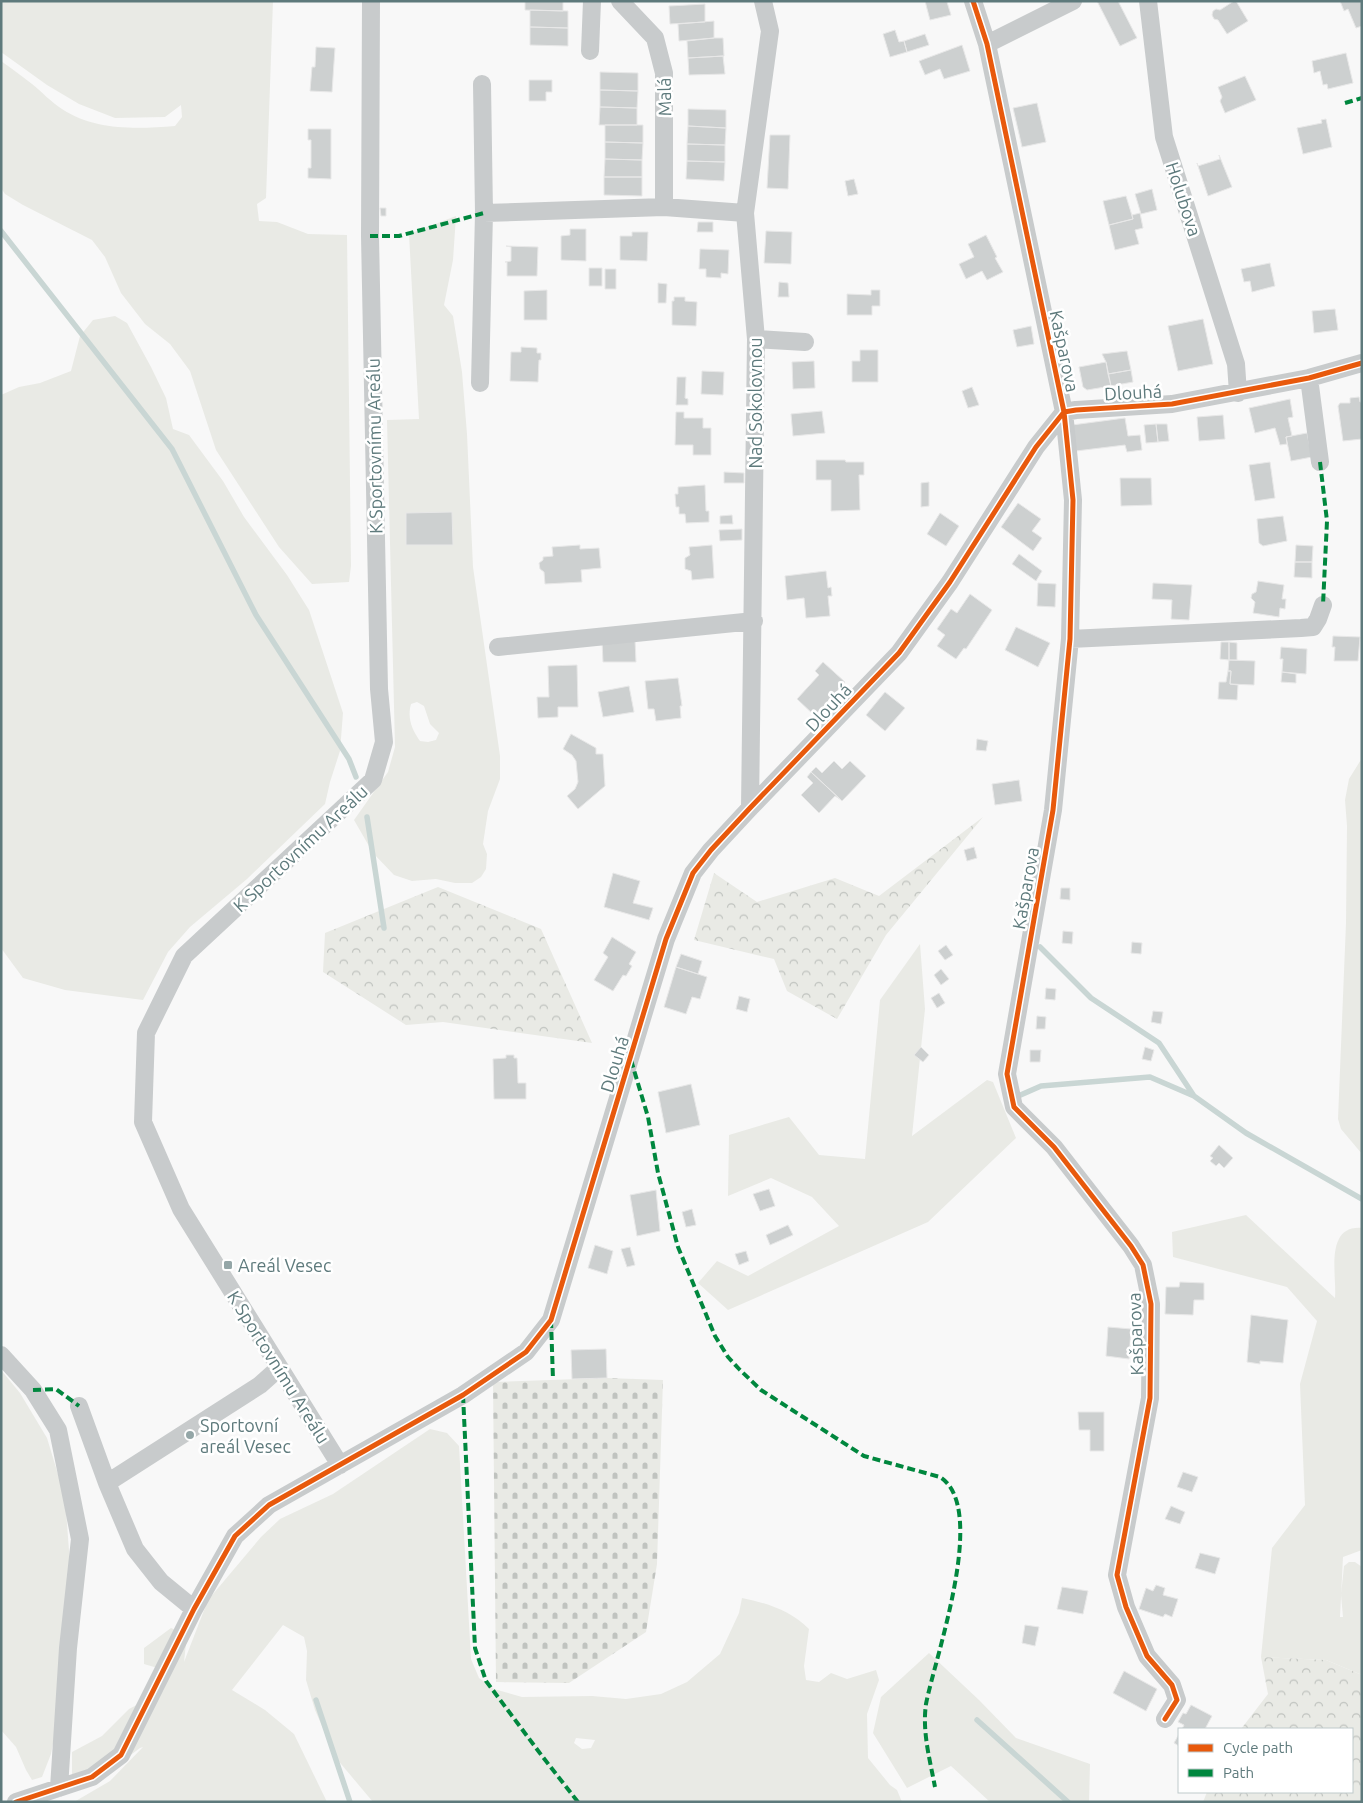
<svg xmlns="http://www.w3.org/2000/svg" width="1363" height="1803" font-family="Ubuntu,sans-serif">
  <defs>
    <pattern id="forest-crowns" width="20" height="18" patternUnits="userSpaceOnUse" patternTransform="scale(1.25)"><rect width="20" height="18" fill="#e9eae5"/><path d="M2 6a3 3 0 1 1 6 0M12 15a3 3 0 1 1 6 0" fill="none" stroke="#c0c3bf"/></pattern>
    <pattern id="cemetery-stones" width="16" height="16" patternUnits="userSpaceOnUse" patternTransform="scale(1.25)"><rect width="16" height="16" fill="#e9eae5"/><path d="M2 7V4a2 2 0 0 1 4 0v3zM10 15v-3a2 2 0 0 1 4 0v3z" fill="#c0c3bf"/></pattern>
  </defs>
  <rect width="100%" height="100%" fill="#f8f8f8"/>
  <path fill="#e9eae5" fill-rule="evenodd" d="M1,1H273L266,198L257,204L259,221L277,222L308,234L347,235L351,566L349,582L312,584L279,547L216,450L190,371L170,344L145,324L121,293L105,257L92,240L23,205L5,194L1,188V61C12,69 22,76 32,84C42,92 51,102 62,109C95,131 137,129 175,126L182,117L181,105L165,117L115,118L79,104L47,85L1,52Z
    M456,216L453,260L444,305L453,316L462,372L467,434L473,567L500,756V779L488,811L483,844L487,854L486,869L481,877L472,883H455L436,879L412,881L394,875L373,853L354,820L388,772L395,747L387,420L419,419L409,234ZM417,702L424,706L430,724L439,733L436,740L428,742L420,741C412,730 407,718 411,704Z
    M115,316L127,323L151,367L166,398L173,429L189,435L223,481L244,517L287,575L309,610L343,713L340,751L330,782L325,804L247,879L190,927L168,952L143,1000L65,990L23,978L1,948V395L19,387L40,383L71,371L80,336L93,320Z
    M1362,758V1154L1341,1129L1338,1119L1346,923L1347,826L1345,800L1349,779Z
    M920,944L925,1009L912,1136L987,1080L993,1082L1016,1138L928,1222L728,1310L698,1283L717,1261L748,1276L839,1226L812,1197L771,1178L728,1196L729,1135L789,1117L819,1155L865,1159L880,1000Z
    M1246,1215L1335,1298C1337,1276 1324,1225 1362,1228V1550L1343,1557L1340,1617H1343L1341,1595L1344,1566L1349,1562H1355L1362,1567V1675L1326,1660L1261,1657L1272,1548L1305,1505L1300,1384L1317,1321L1287,1287L1173,1257L1172,1232Z
    M1,1370L20,1393L47,1438L60,1481L66,1510L70,1564L56,1728L51,1754L42,1777L32,1780L26,1770L16,1747L1,1730Z
    M430,1429L447,1433L459,1446L471,1659L479,1678L494,1689L522,1697L592,1696L626,1699L661,1694L687,1682L720,1654L739,1613L742,1598C767,1603 791,1611 809,1629L804,1666L806,1680L819,1682L831,1673L847,1679L876,1670L879,1680L867,1714L868,1758L890,1785L897,1790L902,1802H373L336,1758L315,1710L306,1680L307,1651L304,1637L283,1625L232,1690L265,1710L294,1734L327,1802H74L110,1781L143,1747L140,1748L93,1783L72,1775V1752L102,1736L129,1709L163,1691L171,1672L144,1664V1648L171,1628L187,1635L184,1662L208,1600L261,1537L280,1519L333,1494ZM576,1738L595,1740L591,1748L582,1749L574,1743Z
    M929,1653L979,1700L1016,1738L1090,1764L1089,1802H990L951,1766L907,1788L873,1733L881,1697Z"/>
  <path fill="url(#forest-crowns)" d="M983,817L886,935L837,1019L787,991L774,959L694,940L714,873L757,902L835,878L879,896Z
    M438,887L541,929L592,1043L443,1022L406,1025L323,972L325,933Z
    M1261,1657L1326,1660L1362,1675V1802H1203L1207,1792H1352V1729H1241L1268,1694Z"/>
  <path fill="url(#cemetery-stones)" d="M607,1378L663,1380L657,1564L646,1632L569,1683L496,1682L493,1382Z"/>
  <g fill="none" stroke-linecap="round" stroke-linejoin="round">
    <path stroke="#c9d6d4" stroke-width="5.5" d="M1,231L172,449L256,615L349,759L356,777
      M367,817L384,928
      M1040,947L1091,998L1159,1043L1194,1096L1246,1133L1362,1199
      M1016,1097L1041,1086L1150,1077L1194,1096
      M316,1700L350,1802
      M977,1720L1068,1802"/>
  </g>
  <path fill="#cdd0d0" stroke="#e8e8e8" d="M525,1H563V11L525,10Z
    M925,1H949L947,2L951,15L930,20Z
    M1097,1H1118L1137,38L1120,46Z
    M1234,1H1236L1248,21L1227,34L1218,20L1214,19L1212,15L1213,11L1216,9L1220,10Z
    M1340,1H1362V26L1356,28L1348,9L1344,11Z
    M705,4V22L670,24L669,6Z
    M530,10L568,11V28L530,27Z
    M714,21V38L679,41L678,24Z
    M530,27L568,28V46L530,45Z
    M895,30L899,42L904,41L907,52L890,57L883,34Z
    M925,34L929,45L907,52L904,41Z
    M714,38H723L724,56L688,58L687,41Z
    M962,45L970,71L944,79L940,69L925,75L919,61Z
    M316,47L335,48L332,92L310,91L312,67H315Z
    M1346,53L1353,83L1328,89L1327,84L1323,85L1320,71L1314,73L1312,61Z
    M723,56L725,74L689,75L688,58Z
    M600,72L638,73V91L600,90Z
    M1245,76L1256,100L1225,113L1220,101L1222,97L1218,87Z
    M529,80H552V92H546V101H529Z
    M600,90L638,91L637,108L600,107Z
    M1037,103L1046,142L1022,147L1013,108Z
    M600,107L637,108V125H599Z
    M688,109L726,110V128L688,126Z
    M1326,119L1332,147L1303,154L1297,128L1322,123L1321,120Z
    M605,125H643V143L605,142Z
    M688,126L726,128L725,145L687,144Z
    M308,129H331V179L308,178V168H311V140H308Z
    M770,135H790L788,189L767,188Z
    M605,142L643,143L642,160L605,159Z
    M687,144L725,145V162L687,161Z
    M1219,155L1232,187L1208,196L1197,163L1198,166L1220,159Z
    M605,159L642,160V177H604Z
    M687,161L725,162L724,181L686,179Z
    M604,177H642V196L604,195Z
    M854,179L858,194L848,196L845,181Z
    M1152,189L1157,210L1141,214L1135,194Z
    M1126,196L1133,219L1109,225L1103,201Z
    M380,208H386V216H381Z
    M1140,213L1143,228L1135,230L1139,244L1115,250L1109,225L1133,219L1132,215Z
    M698,222H713V232H697Z
    M570,229H586V261L561,260V236L570,235Z
    M766,231L792,232L791,264L764,263Z
    M632,232H648L647,261L620,260V236H632Z
    M986,235L997,257L995,258L1003,272L987,280L982,271L966,279L959,264L974,257L968,244Z
    M506,246L538,247L537,276H507V262H505L511,261V247Z
    M700,249L729,250L728,274L721,273V278L706,277V269H699Z
    M1270,263L1275,286L1252,292L1250,281L1244,282L1241,269Z
    M589,268H602V286H589Z
    M605,269H616V289H605Z
    M779,282L788,283L789,297H778Z
    M658,283L667,284L666,303H658Z
    M547,290V320H524V291Z
    M871,290H880V306H872V315H847V294L871,295Z
    M674,297H685V301L697,302L696,326L672,325V301H674Z
    M1335,309L1338,330L1314,333L1312,311Z
    M1203,319L1213,364L1178,371L1168,326Z
    M1031,326L1034,344L1017,347L1013,330Z
    M521,347L537,348V353H541V360H539L538,382L510,381L511,352H521Z
    M860,350H878V382H852V361H860Z
    M1127,351L1131,370L1108,374L1106,362L1102,354Z
    M814,361L815,388L793,389L792,362Z
    M1106,362L1111,386L1087,390L1083,387L1079,367Z
    M1131,370L1133,382L1111,386L1108,374Z
    M702,371L724,372L723,395L701,394Z
    M677,377H686L685,398L688,399V405H676Z
    M972,387L979,405L968,408L962,391Z
    M1359,397L1360,402H1362V439L1343,441L1338,406L1340,403H1350V398Z
    M1290,399L1293,417L1288,418L1292,436L1286,437L1287,444L1280,445L1275,428L1255,433L1249,408Z
    M822,411L825,433L793,436L791,414Z
    M676,412H684V418H703V428H711V455H693V445H675Z
    M1223,415L1225,439L1199,441L1197,417Z
    M1125,418L1128,436L1140,435L1142,450L1127,452L1125,445L1076,451L1072,425Z
    M1156,424L1158,442L1146,443L1144,425Z
    M1156,424H1167L1169,441L1158,442Z
    M1307,433L1312,457L1291,461L1286,437Z
    M816,460H845L846,462H864V475H859L860,510L831,511V480H816Z
    M1270,462L1275,498L1255,501L1249,465Z
    M724,472L744,473V483H724Z
    M1120,478H1151L1152,505L1121,506Z
    M929,482V506L921,507V483Z
    M705,485L706,511H709V522L686,523L685,514H679V507H676L675,494H678V487Z
    M1018,503L1041,519L1032,531L1042,538L1033,551L1001,527Z
    M452,512L453,545H406V513Z
    M940,513L959,526L946,546L927,534Z
    M732,515L733,524H720V516Z
    M1283,516L1287,541L1263,546L1259,543L1257,519Z
    M742,529V540L720,541L719,530Z
    M580,545V549L599,548L601,568L581,570L582,582L545,584L544,572L540,569L539,563L543,560V557L553,556L552,547Z
    M712,545L714,578L692,580L691,571L685,569V558L690,555L689,547Z
    M1296,545L1313,546L1312,562H1295Z
    M1019,554L1042,571L1036,581L1012,564Z
    M1295,562H1312V578L1294,577Z
    M826,571L828,588L831,587L832,596H828L830,616L806,618L804,598L787,600L785,576Z
    M1258,581L1284,585L1282,599H1286L1285,609L1280,608L1279,617L1253,613L1255,602L1251,598L1252,594L1256,592Z
    M1038,583L1056,584L1055,607L1037,606Z
    M1153,583L1192,585L1189,620L1171,619L1172,600L1152,599Z
    M970,594L992,610L966,649L964,648L956,659L937,646L945,635L937,629L951,609L957,613Z
    M1016,627L1050,643L1038,667L1005,650Z
    M1333,636L1360,637L1358,661H1334L1335,647H1332Z
    M635,640L636,662H603L602,641Z
    M1221,642H1229V660L1220,659Z
    M1229,642L1237,643V660H1229Z
    M1281,647L1307,649L1306,674L1282,672L1283,659H1280Z
    M1229,660L1255,661L1254,685L1230,684L1231,671H1228Z
    M823,662L845,682L815,716L797,699L819,675L815,671Z
    M577,665L578,707H558V717L538,718L537,697H549L548,666Z
    M1228,671H1231L1230,684L1238,685L1237,700L1218,699L1219,682H1226Z
    M1282,672L1296,674V683L1281,682Z
    M678,678L682,706H680L681,718L656,721L654,709H648L645,681Z
    M629,686L634,712L603,717L598,692Z
    M885,692L905,708L885,731L866,715Z
    M571,734L596,748V754H603L605,786L578,809L567,796L575,789L578,782L576,761L572,755L563,749Z
    M977,739L988,741L986,751L976,750Z
    M834,761L842,769L850,761L866,776L842,801L811,772L816,767L822,773Z
    M811,772L840,799L835,796L819,813L801,795L813,783L807,777Z
    M1019,780L1022,801L995,805L992,784Z
    M974,847L977,858L967,861L964,850Z
    M613,873L640,881L633,903L653,908L649,920L604,907Z
    M1061,888H1070V900L1060,899Z
    M1063,931L1073,932L1072,944L1062,943Z
    M612,937L636,952L629,964L632,966L626,976L623,975L613,991L594,980L608,957L603,953Z
    M1132,942L1142,943L1141,954L1131,953Z
    M946,945L953,955L945,960L938,951Z
    M681,954L702,961L698,974L676,967Z
    M676,967L707,977L700,999L692,997L686,1014L664,1007Z
    M941,969L949,979L941,985L934,975Z
    M1046,988L1056,989L1055,1000L1045,999Z
    M939,993L945,1003L937,1008L931,998Z
    M739,996L750,999L747,1012L736,1009Z
    M1153,1011L1163,1012L1161,1024L1151,1022Z
    M1037,1016L1046,1017L1045,1029H1036Z
    M921,1047L929,1055L923,1062L914,1055Z
    M1145,1047L1154,1050L1151,1061L1142,1059Z
    M1030,1050H1041L1040,1062H1030Z
    M506,1055H514V1058H517L518,1083H526V1099H494L493,1059L506,1058Z
    M691,1084L700,1125L666,1133L658,1092Z
    M1219,1145L1233,1158L1224,1168L1219,1163L1216,1166L1210,1161L1213,1158L1210,1156Z
    M769,1189L775,1206L760,1211L753,1194Z
    M656,1190L660,1231L637,1236L630,1195Z
    M692,1209L696,1225L686,1227L682,1212Z
    M788,1225L793,1235L770,1245L766,1235Z
    M595,1245L613,1251L607,1274L588,1268Z
    M630,1247L635,1265L627,1267L621,1249Z
    M746,1251L749,1261L739,1265L735,1254Z
    M1180,1282L1204,1283V1300H1194L1193,1315L1165,1314L1166,1287H1179Z
    M1251,1315L1288,1320L1283,1363L1260,1361V1364L1247,1362Z
    M1108,1327L1131,1329L1129,1359L1106,1356Z
    M606,1349L607,1378L572,1379L571,1350Z
    M1078,1412H1104V1451H1090V1430H1079Z
    M1183,1472L1198,1477L1192,1492L1177,1487Z
    M1171,1506L1185,1512L1180,1524L1165,1519Z
    M1200,1553L1220,1558L1215,1574L1195,1568Z
    M1156,1585L1165,1588L1163,1595L1178,1599L1172,1617L1165,1614L1163,1617L1139,1609L1146,1588L1153,1591Z
    M1062,1587L1088,1591L1083,1614L1057,1609Z
    M1025,1625L1039,1627L1035,1646L1022,1643Z
    M1124,1671L1157,1689L1146,1711L1113,1693Z
    M1191,1705L1212,1716L1205,1729H1182L1184,1725L1178,1722L1183,1713L1186,1714Z
    M1179,1734V1746L1174,1743Z"/>
  <g fill="none" stroke-linecap="round" stroke-linejoin="round">
    <path stroke="#c8cbcc" stroke-width="18" d="M620,1L655,38L664,73V207
      M973,1L987,44L1064,412L1073,500L1070,639L1053,810L1007,1074L1014,1107L1054,1147L1131,1246L1143,1265L1151,1304L1150,1398L1117,1575L1126,1607L1147,1656L1172,1685L1177,1700L1165,1719
      M1148,1L1164,137L1236,364L1238,393
      M987,44L1073,1
      M590,51L592,1
      M482,84L484,213L664,207L745,213
      M756,339L805,342
      M1309,378L1320,462
      M480,383L484,213
      M1070,639L1301,628L1313,627L1318,619L1323,605
      M498,647L754,621
      M750,808L756,339L745,213L770,31L763,1
      M1,1355L33,1390L58,1430L80,1539L68,1648L59,1788
      M79,1406L107,1483
      M340,1465L181,1209L143,1122L146,1033L184,956L373,780L384,742L379,689L370,236L371,1
      M194,1609L161,1582L135,1549L107,1483L260,1385L279,1368
      M16,1802L92,1777L121,1755L194,1609L235,1536L269,1505L463,1395L526,1352L551,1320L666,939L693,873L711,850L750,808L899,653L950,582L1036,447L1064,412L1076,410L1172,404L1309,378L1362,363"/>
    <path stroke="#00873e" stroke-width="4" stroke-dasharray="8 4" stroke-linecap="butt" d="M1345,103L1362,98
      M370,236H399L484,213
      M1320,462L1327,521L1323,605
      M631,1060L648,1117L658,1173L678,1247L715,1336L728,1357L740,1370L761,1390L864,1456L940,1477C989,1508 935,1657 926,1704C922,1732 930,1760 935,1787
      M551,1320L553,1380
      M33,1390L56,1389L79,1406
      M463,1395L475,1648L486,1681L542,1756L578,1802"/>
    <defs>
      <path id="cycleway" d="M973,1L987,44L1064,412L1073,500L1070,639L1053,810L1007,1074L1014,1107L1054,1147L1131,1246L1143,1265L1151,1304L1150,1398L1117,1575L1126,1607L1147,1656L1172,1685L1177,1700L1165,1719
        M16,1802L92,1777L121,1755L194,1609L235,1536L269,1505L463,1395L526,1352L551,1320L666,939L693,873L711,850L750,808L899,653L950,582L1036,447L1064,412L1076,410L1172,404L1309,378L1362,363"/>
    </defs>
    <use href="#cycleway" stroke="#fff" stroke-width="8"/>
    <use href="#cycleway" stroke="#e8590c" stroke-width="5"/>
  </g>
  <g fill="#94a6a7" stroke="#fff" stroke-width="2">
    <rect x="223" y="1260" width="10" height="10" rx="2.5"/>
    <circle cx="190" cy="1435" r="5"/>
  </g>
  <g text-anchor="middle" dominant-baseline="central" stroke-width="5" stroke-linejoin="round" paint-order="stroke">
    <g font-size="18" fill="#5e7a7c" stroke="#fff">
      <text transform="translate(664 97) rotate(-91)">Malá</text>
      <text transform="translate(1184 199) rotate(72)">Holubova</text>
      <text transform="translate(1065 351) rotate(78)">Kašparova</text>
      <text transform="translate(1133 392) rotate(-3)">Dlouhá</text>
      <text transform="translate(755 403) rotate(-90)">Nad Sokolovnou</text>
      <text transform="translate(374 446) rotate(-91)">K Sportovnímu Areálu</text>
      <text transform="translate(828 707) rotate(-47)">Dlouhá</text>
      <text transform="translate(300 848) rotate(-43)">K Sportovnímu Areálu</text>
      <text transform="translate(1025 888) rotate(-80)">Kašparova</text>
      <text transform="translate(614 1064) rotate(-73)">Dlouhá</text>
      <text transform="translate(1135 1334) rotate(-92)">Kašparova</text>
      <text transform="translate(279 1367) rotate(58)">K Sportovnímu Areálu</text>
    </g>
    <g font-size="18" fill="#5e7a7c" stroke="#fff" text-anchor="start">
      <text x="238" y="1265">Areál Vesec</text>
      <text x="200" y="1425">Sportovní<tspan x="200" dy="21">areál Vesec</tspan></text>
    </g>
  </g>
  <rect width="1363" height="1803" fill="none" stroke="#5e7a7c" stroke-width="5"/>
  <rect x="1178" y="1728" width="175" height="65" fill="#ffffff" stroke="#bfcacb"/>
  <rect x="1188" y="1744" width="25" height="8" fill="#e8590c" stroke="#bfcacb"/>
  <text x="1223" y="1753" font-size="15" fill="#5e7a7c">Cycle path</text>
  <rect x="1188" y="1769" width="25" height="8" fill="#00873e" stroke="#bfcacb"/>
  <text x="1223" y="1778" font-size="15" fill="#5e7a7c">Path</text>
</svg>
